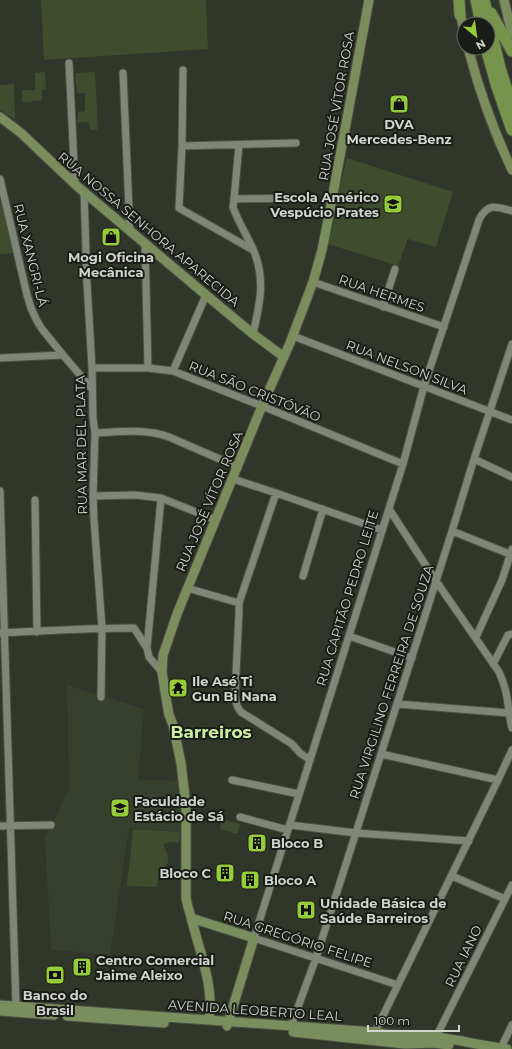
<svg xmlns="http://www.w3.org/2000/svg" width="512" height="1049" font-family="Montserrat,sans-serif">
  <rect width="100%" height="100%" fill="#303629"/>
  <path fill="#37402d" d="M67,685L144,709L138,779L180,781L183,832L129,828L110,955L51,950L45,838L69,789Z"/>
  <path fill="#3f4c2d" d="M41,0H206L208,49L44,60Z
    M45,72L46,89L42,90V100L32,101V102L22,103V90H35V73Z
    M95,72L98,129L90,130L89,122L78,123V112L85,111V93H77L75,73Z
    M14,84L15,119L0,110V85Z
    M347,158L453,192L436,247L408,239L398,266L328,244L335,217L333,215Z
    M0,195L14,253L0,254Z
    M222,819L240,824L237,834L220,829Z
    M133,829L180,832L179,843L171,842L163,844C168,855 173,865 159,871L157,887L127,886Z"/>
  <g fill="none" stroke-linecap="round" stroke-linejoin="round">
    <defs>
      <path id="minor" d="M69,63L75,184
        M183,70L182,146L179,208L253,250
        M123,73L130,231
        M239,145L234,199L233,207C238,222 247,235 253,249C266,279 260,303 253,334
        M182,146L296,143
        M0,179L27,295L31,308L37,321L42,329L63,355L92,389
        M84,192L87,283L92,368L93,418L95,433L93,496L94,520L102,628L101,697
        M234,199L292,198
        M145,243L148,368
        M313,282L444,327
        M383,307L395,269
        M293,336L512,420
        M0,358L63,355
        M92,368H148L173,371L262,406L403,464
        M173,371L206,295
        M95,433C119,432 146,428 169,437L238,467
        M474,459L512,477
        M233,479L276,493L382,530
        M0,491L16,1006
        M276,493L239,603V612L235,694C236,702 236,706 241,712L292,744L300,753L310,760
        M93,496L135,495L161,498L216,520
        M35,500L37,632
        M389,509L436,581L499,672C509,693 507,707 512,728
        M452,531L512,555
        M303,576L323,509
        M187,588L239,603
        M0,633C45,631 89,628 134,628L147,648L149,657L162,672
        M349,636L412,658
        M476,637L502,580L512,549
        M147,648L161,498
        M493,664L508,635L512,634
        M397,704L509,713
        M381,754L498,780
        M232,780L299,794
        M240,817L288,830
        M290,825L356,833L469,841
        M0,826L51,825
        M452,876L505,899
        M398,985L254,938L403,464L424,386L479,220C487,203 496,206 512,211
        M291,1026L316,958L452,531L474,459L512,344
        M375,1032L498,780L512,750
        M436,1037L512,885
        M501,1048L512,1025"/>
      <path id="major" d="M504,0L512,34
        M459,8L464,30
        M468,48C479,90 493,130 512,170
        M0,117L8,123L21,133L78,187L206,295L253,334L284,357
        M191,918L254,938L227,1026
        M0,1005L375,1032C395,1037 416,1034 437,1037C460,1040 483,1046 507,1049
        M0,1011L54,1015
        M67,1016L164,1023
        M209,1020C213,994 206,971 199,946C195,933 192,920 188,907L186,898V806L181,763L173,725L169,715L166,698L162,672L163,655L177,614L262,406L290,343L313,282L322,250L330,210L369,0
        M293,1032L405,1044L433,1043L449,1045"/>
      <path id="highway" d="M459,0L460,15
        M476,0L481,24
        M484,0L500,68L512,106
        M491,13L512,51
        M486,48L497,87L512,130"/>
    </defs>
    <use href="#minor" stroke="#4c5046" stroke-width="9"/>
    <use href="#major" stroke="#4c5046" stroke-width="11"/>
    <use href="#highway" stroke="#4c5046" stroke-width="13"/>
    <use href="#minor" stroke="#7f8677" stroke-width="7"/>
    <use href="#major" stroke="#7a8e5d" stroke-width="9"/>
    <use href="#highway" stroke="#76944c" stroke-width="11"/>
  </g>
  <defs>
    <symbol id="shop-square" viewBox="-11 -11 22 22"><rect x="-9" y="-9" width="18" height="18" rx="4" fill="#96cc39" stroke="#1a1c17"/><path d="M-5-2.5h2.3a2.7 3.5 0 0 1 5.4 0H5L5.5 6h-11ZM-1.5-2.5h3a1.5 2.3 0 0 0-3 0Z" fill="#111"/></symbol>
    <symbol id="school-square" viewBox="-11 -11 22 22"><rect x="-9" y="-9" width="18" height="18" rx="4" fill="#96cc39" stroke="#1a1c17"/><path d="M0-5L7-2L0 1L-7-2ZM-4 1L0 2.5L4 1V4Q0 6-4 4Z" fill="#111"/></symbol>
    <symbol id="temple-square" viewBox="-11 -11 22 22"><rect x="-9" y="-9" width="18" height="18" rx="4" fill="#96cc39" stroke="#1a1c17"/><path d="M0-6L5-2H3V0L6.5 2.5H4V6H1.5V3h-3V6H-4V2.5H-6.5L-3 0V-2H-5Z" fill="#111"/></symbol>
    <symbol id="university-square" viewBox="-11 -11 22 22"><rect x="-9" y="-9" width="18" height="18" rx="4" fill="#96cc39" stroke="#1a1c17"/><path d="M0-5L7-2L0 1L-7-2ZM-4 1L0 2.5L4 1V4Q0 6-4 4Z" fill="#111"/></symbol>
    <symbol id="building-square" viewBox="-11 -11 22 22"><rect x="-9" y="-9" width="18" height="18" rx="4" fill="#96cc39" stroke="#1a1c17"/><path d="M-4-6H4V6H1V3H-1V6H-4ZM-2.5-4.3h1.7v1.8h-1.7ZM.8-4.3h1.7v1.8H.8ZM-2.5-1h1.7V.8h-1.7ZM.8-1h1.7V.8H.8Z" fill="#111"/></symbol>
    <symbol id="hospital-square" viewBox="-11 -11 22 22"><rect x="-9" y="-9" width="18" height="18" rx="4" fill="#96cc39" stroke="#1a1c17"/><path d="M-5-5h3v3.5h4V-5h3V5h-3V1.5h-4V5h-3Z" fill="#111"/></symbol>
    <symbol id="bank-square" viewBox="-11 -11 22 22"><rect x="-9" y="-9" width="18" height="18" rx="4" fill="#96cc39" stroke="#1a1c17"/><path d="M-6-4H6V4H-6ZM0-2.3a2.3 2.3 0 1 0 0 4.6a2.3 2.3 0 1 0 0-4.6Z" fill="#111"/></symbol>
  </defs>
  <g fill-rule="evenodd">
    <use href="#shop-square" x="388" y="93" width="22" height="22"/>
    <use href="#school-square" x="382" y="193" width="22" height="22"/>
    <use href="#shop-square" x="100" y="226" width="22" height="22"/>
    <use href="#temple-square" x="167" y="677" width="22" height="22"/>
    <use href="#university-square" x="109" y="797" width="22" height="22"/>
    <use href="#building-square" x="246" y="832" width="22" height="22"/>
    <use href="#building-square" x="214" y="862" width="22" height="22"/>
    <use href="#building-square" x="239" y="869" width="22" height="22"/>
    <use href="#hospital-square" x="295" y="899" width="22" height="22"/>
    <use href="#building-square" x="71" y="956" width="22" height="22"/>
    <use href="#bank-square" x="44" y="964" width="22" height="22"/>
  </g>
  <g text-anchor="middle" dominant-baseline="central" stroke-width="4" stroke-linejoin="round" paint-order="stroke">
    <g font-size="13" fill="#d1d4cd" stroke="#1a1c17">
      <text transform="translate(336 106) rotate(-80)">RUA JOSÉ VÍTOR ROSA</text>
      <text transform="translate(149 229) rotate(40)">RUA NOSSA SENHORA APARECIDA</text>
      <text transform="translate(31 255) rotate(76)">RUA XANGRI-LÁ</text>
      <text transform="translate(382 293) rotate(19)">RUA HERMES</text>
      <text transform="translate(407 367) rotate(21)">RUA NELSON SILVA</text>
      <text transform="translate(255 391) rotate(22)">RUA SÃO CRISTÓVÃO</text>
      <text transform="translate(81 445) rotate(-91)">RUA MAR DEL PLATA</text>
      <text transform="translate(209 501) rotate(-67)">RUA JOSÉ VÍTOR ROSA</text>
      <text transform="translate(347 598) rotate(-73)">RUA CAPITÃO PEDRO LEITE</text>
      <text transform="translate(391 682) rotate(-72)">RUA VIRGILINO FERREIRA DE SOUZA</text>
      <text transform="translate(298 939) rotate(18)">RUA GREGÓRIO FELIPE</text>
      <text transform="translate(463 956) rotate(-64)">RUA IANO</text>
      <text transform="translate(255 1010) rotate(4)">AVENIDA LEOBERTO LEAL</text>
    </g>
    <g font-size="13" font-weight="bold" fill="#d1d4cd" stroke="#1a1c17" text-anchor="start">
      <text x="399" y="124" text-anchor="middle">DVA<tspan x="399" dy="15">Mercedes-Benz</tspan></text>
      <text x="379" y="197" text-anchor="end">Escola Américo<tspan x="379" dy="15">Vespúcio Prates</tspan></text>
      <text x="111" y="257" text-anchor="middle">Mogi Oficina<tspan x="111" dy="15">Mecânica</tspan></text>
      <text x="192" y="681">Ile Asé Ti<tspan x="192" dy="15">Gun Bi Nana</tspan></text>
      <text x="134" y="801">Faculdade<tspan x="134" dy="15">Estácio de Sá</tspan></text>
      <text x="271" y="843">Bloco B</text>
      <text x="211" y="873" text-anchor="end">Bloco C</text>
      <text x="264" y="880">Bloco A</text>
      <text x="320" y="903">Unidade Básica de<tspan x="320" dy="15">Saúde Barreiros</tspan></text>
      <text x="96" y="960">Centro Comercial<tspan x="96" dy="15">Jaime Aleixo</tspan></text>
      <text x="55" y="995" text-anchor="middle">Banco do<tspan x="55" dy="15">Brasil</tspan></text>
    </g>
    <g font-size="17" font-weight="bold" fill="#ceeea6" stroke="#1a1c17">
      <text x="211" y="732">Barreiros</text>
    </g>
  </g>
  <g transform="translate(476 36) rotate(151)"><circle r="19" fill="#1a1c17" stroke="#636660"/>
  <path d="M0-3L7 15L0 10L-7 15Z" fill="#96cc39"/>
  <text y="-6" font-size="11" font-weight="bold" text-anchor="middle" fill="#d1d4cd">N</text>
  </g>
  <path d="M368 1025v6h91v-6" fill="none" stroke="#d1d4cd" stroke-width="2"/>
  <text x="374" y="1025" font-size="12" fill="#d1d4cd" stroke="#1a1c17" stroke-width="3" paint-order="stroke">100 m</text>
</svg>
